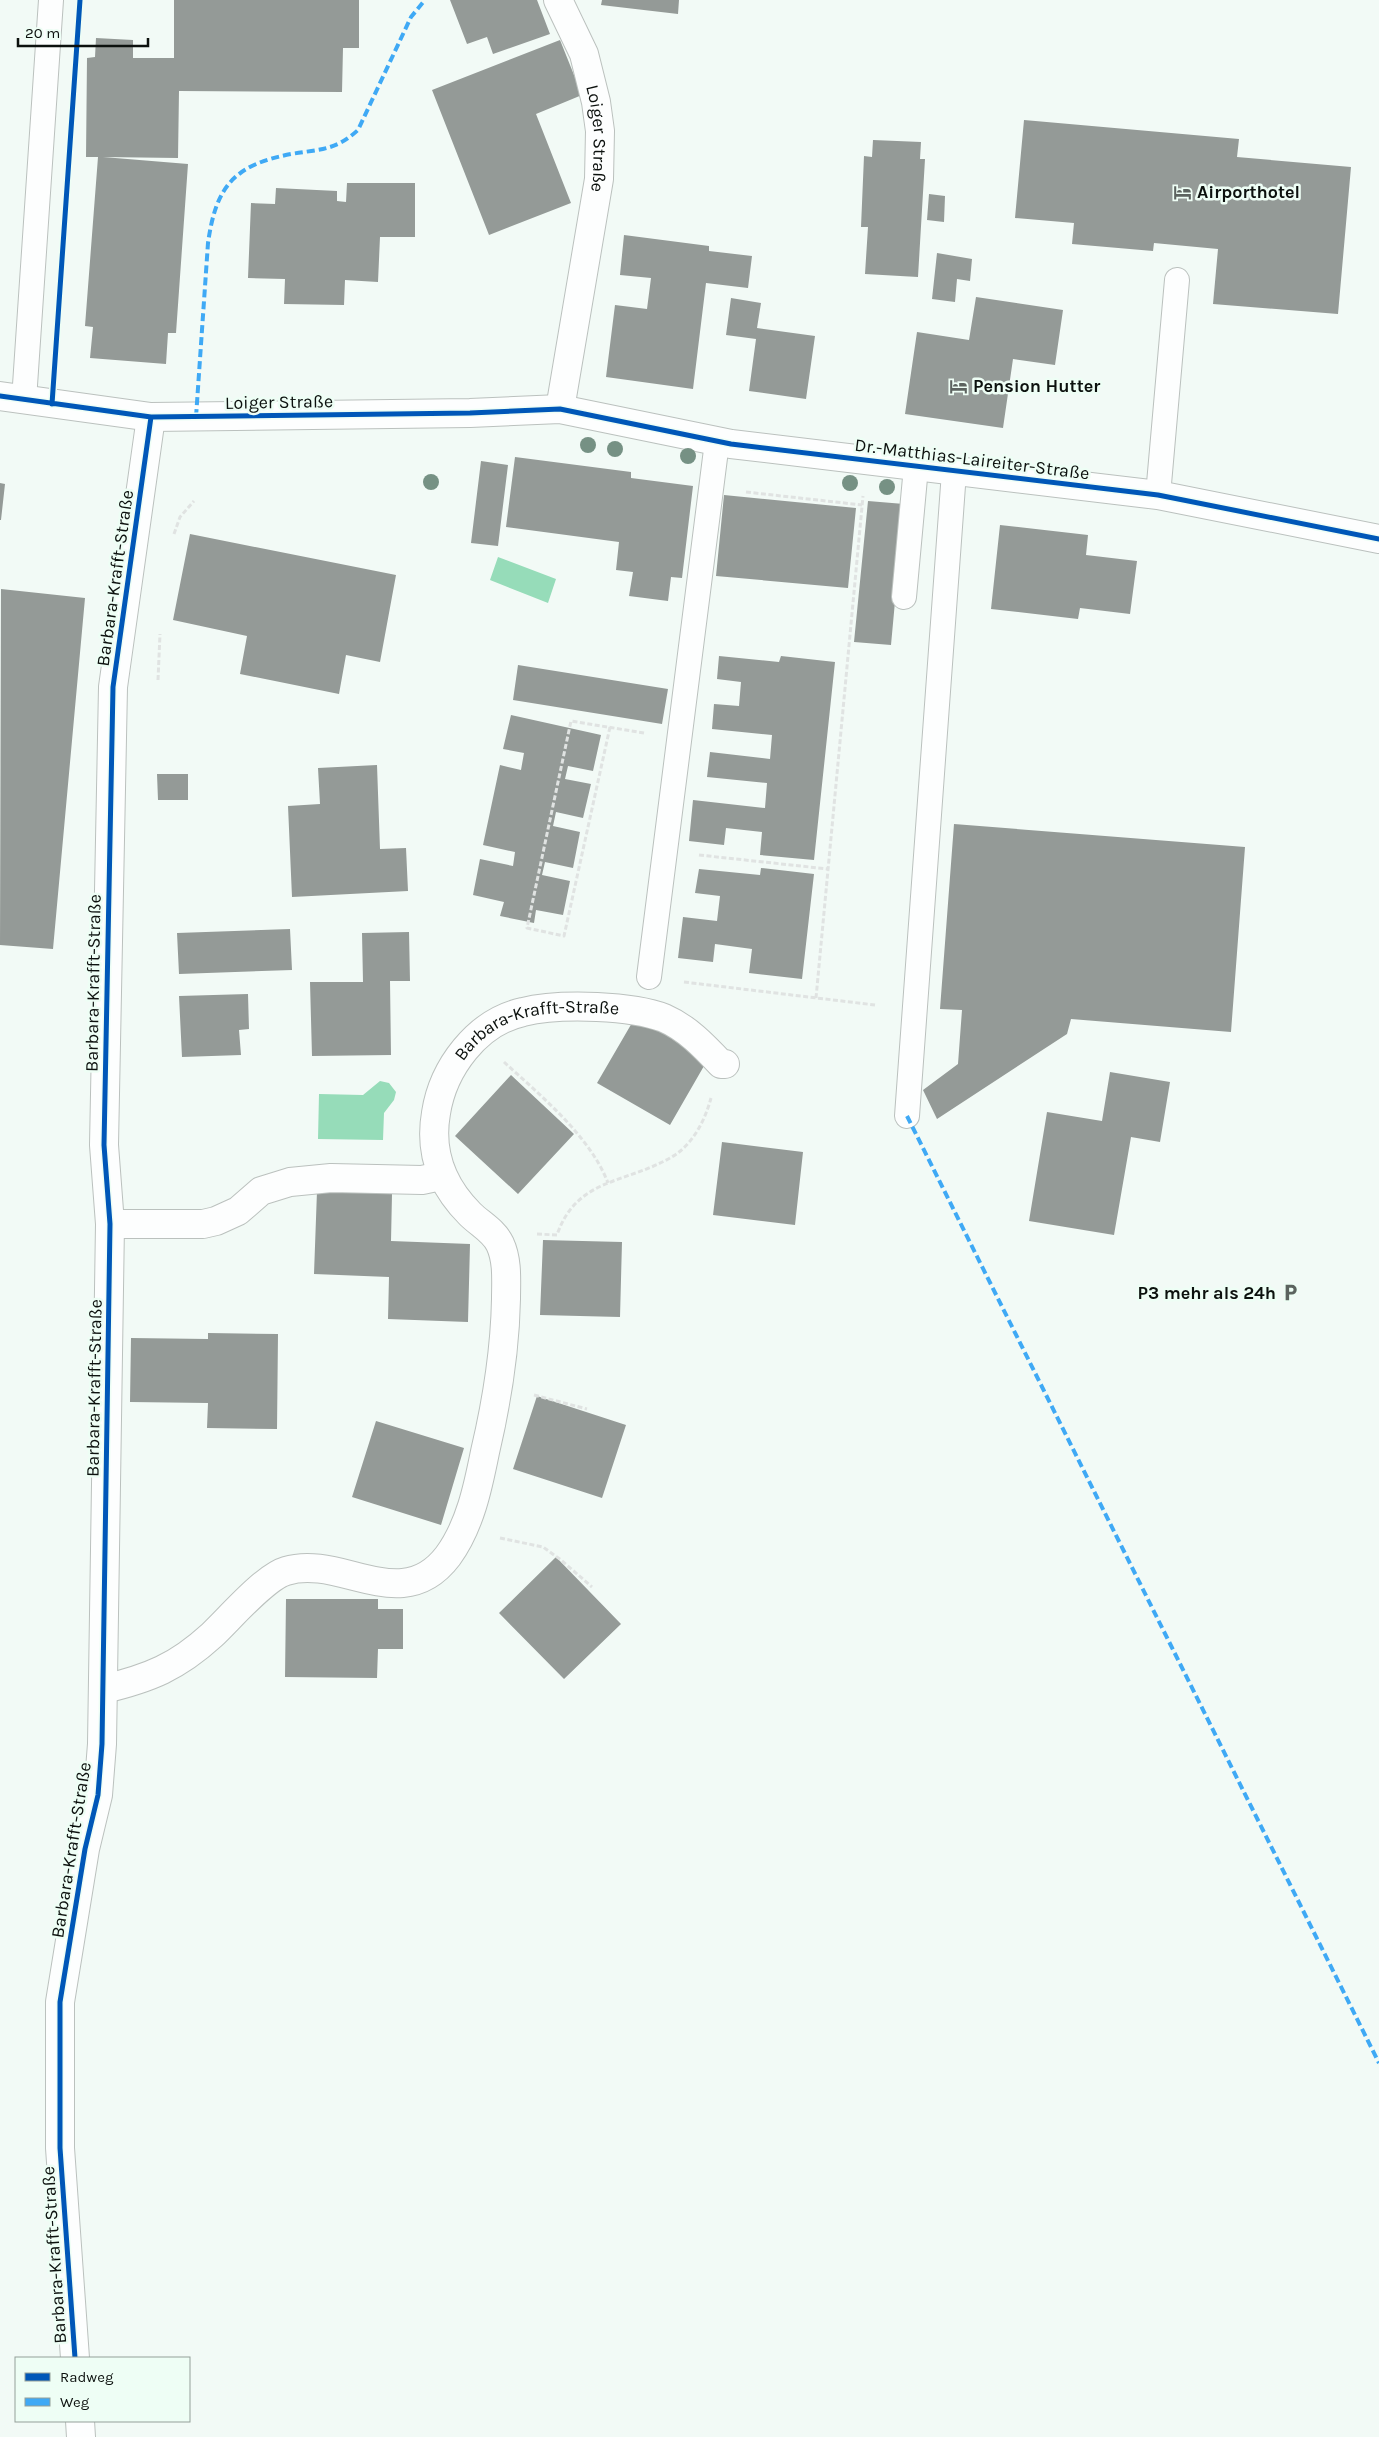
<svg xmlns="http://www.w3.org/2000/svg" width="1379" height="2437" font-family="Karla,sans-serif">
  <rect width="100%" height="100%" fill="#f2faf6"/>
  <path fill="#96dcb9" d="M498,557L556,579L548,603L490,580Z
    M380,1081L389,1083L396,1092L394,1100L384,1113L383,1140L318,1139L319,1094L363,1095Z"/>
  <path fill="#949a97" d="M174,0H359V48H343L342,92L179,91L178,158L103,157L188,164L176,333H168L166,364L90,358L93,327L85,326L98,157H86L87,58L95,57L96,38L133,40V58H174Z
    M450,0H537L550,34L493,54L487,37L467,44Z
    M602,0H679L678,14L601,5Z
    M560,40L582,95L536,114L571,203L489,235L432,90Z
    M1024,120L1239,139L1237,157L1351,167L1338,314L1213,304L1218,249L1154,243L1153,251L1072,244L1074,223L1015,218Z
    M873,140L921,142L920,159H925L918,277L865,274L868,227H861L864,156L872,157Z
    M347,183H415V237H380L378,282L345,280L344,305L284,304L285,279L248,278L251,203L275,204L276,188L337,191V201L346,202Z
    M929,194L945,196L944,222L927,220Z
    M624,235L709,246V251L752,256L748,288L706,283L693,389L606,377L615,305L647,309L651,278L620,275Z
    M937,253L972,259L970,281L957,279L955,302L932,299Z
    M976,297L1063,310L1055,365L1013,359L1003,428L905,414L917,332L969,340Z
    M731,298L761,303L757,328L815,336L806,399L749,391L756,339L726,335Z
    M515,457L631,472V478L693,486L682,578L671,577L668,601L629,596L633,572L616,570L619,542L506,527Z
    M481,461L508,465L498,546L471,543Z
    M0,483L5,484L1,520H0Z
    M724,495L856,508L848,588L716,576Z
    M868,501L904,504L891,645L854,642Z
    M1000,525L1088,535L1086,555L1137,561L1130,614L1080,608L1078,619L991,609Z
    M190,534L396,575L380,662L346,655L339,694L240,674L247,636L173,620Z
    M1,589L85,598L53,949L0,945Z
    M719,656L779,662L781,656L835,662L814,860L760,855L762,832L726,828L724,845L689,841L693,800L765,808L767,783L707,777L710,752L770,759L772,735L712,729L714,704L739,706L741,682L717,679Z
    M518,665L668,689L662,724L513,700Z
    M511,715L601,735L593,771L568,766L565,779L591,784L583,818L556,812L553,826L580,832L573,868L545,862L542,875L570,881L563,915L536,910L534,923L500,916L504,902L473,895L480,859L513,866L515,852L483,845L500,765L521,770L524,753L503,749Z
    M377,765L380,849L406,848L408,891L292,897L288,806L320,804L318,768Z
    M157,774H188V800H158Z
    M954,824L1245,847L1231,1032L1071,1019L1067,1034L937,1119L923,1090L958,1064L962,1010L940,1009Z
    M761,868L814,874L802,979L749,973L752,949L715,944L713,962L678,958L683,917L717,921L720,896L695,893L699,869L760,875Z
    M290,929L292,970L179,974L177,933Z
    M409,932L410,981H390L391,1055L312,1056L310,982H363L362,933Z
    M248,994L249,1029L239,1030L241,1055L182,1057L179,996Z
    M636,1016L708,1059L670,1125L597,1083Z
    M1110,1072L1170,1082L1160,1142L1131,1137L1114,1235L1029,1221L1047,1112L1102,1121Z
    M511,1075L574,1134L518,1194L455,1136Z
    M722,1142L803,1152L795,1225L713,1215Z
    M317,1191L392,1194L391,1241L470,1244L468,1322L388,1319L389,1277L314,1274Z
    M543,1240L622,1242L620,1317L540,1315Z
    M208,1333L278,1334L277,1429L207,1428L208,1403L130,1402L131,1338L208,1339Z
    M537,1396L626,1425L602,1498L513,1469Z
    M376,1421L464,1448L441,1525L352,1497Z
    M556,1557L621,1624L564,1679L499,1613Z
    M286,1599H378V1609H403V1649H378L377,1678L285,1677Z"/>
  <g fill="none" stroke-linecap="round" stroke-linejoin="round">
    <defs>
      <path id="service" d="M24,400L51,0
        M1158,495L1177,280
        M904,597L916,467
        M649,977L717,442
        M907,1116L954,472"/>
      <g id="minor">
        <path id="s1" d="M558,0L584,54L596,102L600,131L599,179L560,409"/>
        <path d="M0,396L151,417L470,413L560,409L731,444L1158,495L1379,539"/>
        <path d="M110,1224H203L216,1221L238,1211L261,1191L290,1182L331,1178L422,1180L441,1176"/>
        <path id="s2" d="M104,1689C150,1678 177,1667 212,1635C230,1618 265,1577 286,1571C341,1554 402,1617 448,1556C470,1526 478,1487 485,1452C497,1401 505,1352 506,1299C506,1282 508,1261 500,1244C494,1231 480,1224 470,1214C442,1186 429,1153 436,1113C443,1068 477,1022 523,1012C547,1006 573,1006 597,1007C619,1008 643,1010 664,1018C687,1028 704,1046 721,1064H725"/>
        <path d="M75,2358L60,2148V2002L85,1849L98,1795L102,1744L110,1224L104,1145L113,687L151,417"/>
        <path d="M80,2421L81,2437"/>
      </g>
    </defs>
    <use href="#service" stroke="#bbc1be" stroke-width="26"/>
    <use href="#minor" stroke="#bbc1be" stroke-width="30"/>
    <path stroke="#e0e3e2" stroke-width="3" stroke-dasharray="5 2.5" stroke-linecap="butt" d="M746,492L862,505
      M174,534L180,517L194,501
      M158,680L160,634
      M610,727L564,936L527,928L571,721L644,733
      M699,855L828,869
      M684,982L875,1005
      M816,998L863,496
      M504,1062C541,1096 590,1136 608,1183
      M537,1234L557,1235C577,1176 629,1184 675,1155C694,1142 705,1120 711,1098
      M534,1395L587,1409
      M500,1538L543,1547L561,1560L592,1587"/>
    <use href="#service" stroke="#fdfefe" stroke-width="24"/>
    <use href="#minor" stroke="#fdfefe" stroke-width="28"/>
    <path stroke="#3fa9f5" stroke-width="4" stroke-dasharray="8 4" stroke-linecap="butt" d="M196,417L208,243C216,186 234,165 291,154C320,149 335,151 358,130L411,17L425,0
      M907,1116L1379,2063"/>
    <defs>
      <path id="cycleway" d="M0,396L151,417L470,413L560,409L731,444L1158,495L1379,539
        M52,404L80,0
        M75,2358L60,2148V2002L85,1849L98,1795L102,1744L110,1224L104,1145L113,687L151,417"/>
    </defs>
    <use href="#cycleway" stroke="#eefef5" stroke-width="8"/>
    <use href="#cycleway" stroke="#0057b8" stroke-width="5"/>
  </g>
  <g fill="#769184">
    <circle cx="588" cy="445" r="8"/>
    <circle cx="615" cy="449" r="8"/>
    <circle cx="688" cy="456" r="8"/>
    <circle cx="431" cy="482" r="8"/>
    <circle cx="850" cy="483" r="8"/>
    <circle cx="887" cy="487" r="8"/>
  </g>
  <defs>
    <symbol id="hotel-bare" viewBox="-9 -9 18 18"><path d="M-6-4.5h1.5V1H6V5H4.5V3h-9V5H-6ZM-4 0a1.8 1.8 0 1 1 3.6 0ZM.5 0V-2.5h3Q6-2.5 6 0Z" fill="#5c635f" stroke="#eefef5" stroke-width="2.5" paint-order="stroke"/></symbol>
    <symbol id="parking-bare" viewBox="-9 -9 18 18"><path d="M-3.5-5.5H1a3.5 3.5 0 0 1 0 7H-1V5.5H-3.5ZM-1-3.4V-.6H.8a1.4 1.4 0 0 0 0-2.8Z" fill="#5c635f" stroke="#eefef5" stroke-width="2.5" paint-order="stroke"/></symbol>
  </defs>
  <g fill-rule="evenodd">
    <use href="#hotel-bare" x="1170" y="180" width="25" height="25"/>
    <use href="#hotel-bare" x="946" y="374" width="25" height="25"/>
    <use href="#parking-bare" x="1278" y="1280" width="25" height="25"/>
  </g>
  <g text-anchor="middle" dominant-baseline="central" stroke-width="5" stroke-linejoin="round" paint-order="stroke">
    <g font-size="18" fill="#0c110e" stroke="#eefef5">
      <text stroke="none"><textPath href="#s1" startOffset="146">Loiger Straße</textPath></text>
      <text transform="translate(279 402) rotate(-1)">Loiger Straße</text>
      <text transform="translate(972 459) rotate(7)">Dr.-Matthias-Laireiter-Straße</text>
      <text transform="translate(115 578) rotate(-82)">Barbara-Krafft-Straße</text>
      <text transform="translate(93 983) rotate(-89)">Barbara-Krafft-Straße</text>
      <text stroke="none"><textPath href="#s2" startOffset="1018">Barbara-Krafft-Straße</textPath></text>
      <text transform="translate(94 1388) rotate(-89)">Barbara-Krafft-Straße</text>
      <text transform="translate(71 1850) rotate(-81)">Barbara-Krafft-Straße</text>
      <text transform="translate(54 2255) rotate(-94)">Barbara-Krafft-Straße</text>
    </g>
    <g font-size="18" font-weight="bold" fill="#0c110e" stroke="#eefef5" text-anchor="start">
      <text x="1197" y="192">Airporthotel</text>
      <text x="973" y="386">Pension Hutter</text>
      <text x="1276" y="1293" text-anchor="end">P3 mehr als 24h</text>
    </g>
  </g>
  <rect x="15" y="2357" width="175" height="65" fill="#eefef5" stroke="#949f99"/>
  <rect x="25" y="2373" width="25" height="8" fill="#0057b8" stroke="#949f99"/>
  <text x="60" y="2382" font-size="15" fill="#0c110e">Radweg</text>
  <rect x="25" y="2398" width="25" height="8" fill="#3fa9f5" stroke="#949f99"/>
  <text x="60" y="2407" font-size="15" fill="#0c110e">Weg</text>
  <path d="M18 38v8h130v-8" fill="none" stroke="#0c110e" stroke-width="2.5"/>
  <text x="25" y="38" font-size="15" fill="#0c110e" stroke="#eefef5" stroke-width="4" paint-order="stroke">20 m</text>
</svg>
